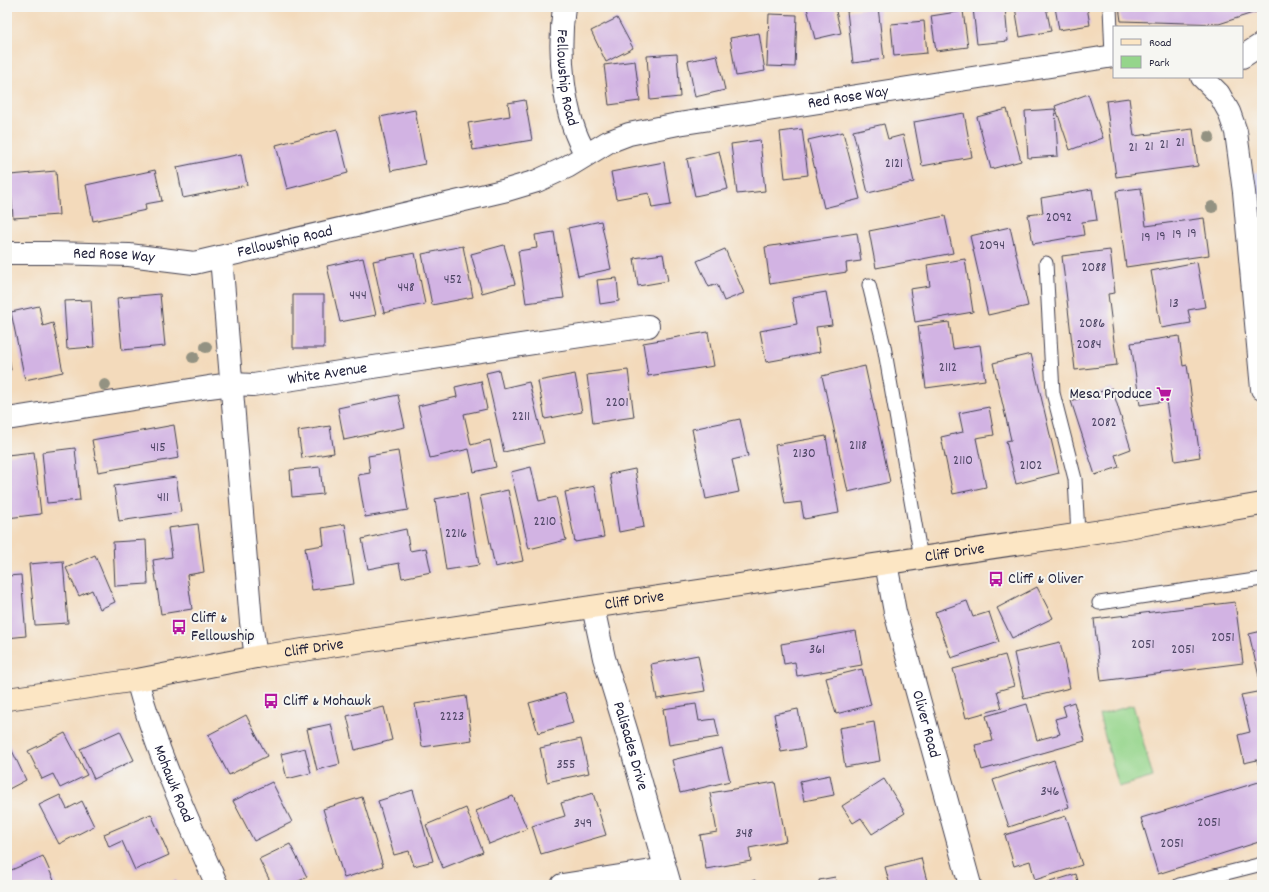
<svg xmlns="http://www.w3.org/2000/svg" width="1269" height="892" font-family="Dekko,sans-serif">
  <rect width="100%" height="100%" fill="#f6f6f2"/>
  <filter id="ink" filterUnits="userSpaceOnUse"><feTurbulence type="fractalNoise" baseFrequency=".025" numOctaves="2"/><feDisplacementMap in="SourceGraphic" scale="8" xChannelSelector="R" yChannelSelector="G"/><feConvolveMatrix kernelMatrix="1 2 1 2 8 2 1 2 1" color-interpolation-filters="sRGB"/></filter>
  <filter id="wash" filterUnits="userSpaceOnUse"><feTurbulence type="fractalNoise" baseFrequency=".012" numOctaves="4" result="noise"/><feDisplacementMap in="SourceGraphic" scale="16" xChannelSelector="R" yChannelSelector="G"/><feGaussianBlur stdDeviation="0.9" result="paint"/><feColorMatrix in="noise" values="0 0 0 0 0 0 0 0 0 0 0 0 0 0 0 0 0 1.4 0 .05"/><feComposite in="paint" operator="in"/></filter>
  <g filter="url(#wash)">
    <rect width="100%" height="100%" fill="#f3dabb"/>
    <path fill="#d8d7f8" d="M1262,171V311L1242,175Z"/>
    <path fill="#95d58b" stroke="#5c7c63" d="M1133,705L1153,777L1119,787L1099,715Z"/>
    <g id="blocks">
      <path fill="#d2b3e3" d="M810,7H835L841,33L815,39L807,8Z
        M878,7L884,59L853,63L847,11Z
        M1005,7L1008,41L977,44L973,8Z
        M1015,7H1046L1051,31L1020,37Z
        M1055,7H1087L1090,25L1059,30Z
        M1119,7H1262V10L1219,24L1121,21Z
        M963,11L968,47L936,51L931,16Z
        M769,14L797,15L795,67L767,66Z
        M617,18L633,48L606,62L591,31Z
        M924,21L927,53L894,56L891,24Z
        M759,33L765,71L736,76L730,38Z
        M677,54L680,97L650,100L647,56Z
        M717,55L725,90L695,97L688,61Z
        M635,61L640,101L609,105L604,65Z
        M1262,79V97L1261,98L1258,80Z
        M1088,94L1103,138L1070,150L1055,106Z
        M1129,98L1134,136L1193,129L1198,166L1116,177L1106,101Z
        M525,100L532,140L473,150L468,123L510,116L508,103Z
        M1007,109L1021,161L991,169L977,117Z
        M1055,109L1058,156L1028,158L1025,111Z
        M415,110L425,164L391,171L380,117Z
        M964,113L972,157L922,166L914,122Z
        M884,124L888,139L903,135L914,182L868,193L853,131Z
        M337,129L348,173L287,189L276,145Z
        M802,129L808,175L785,178L780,132Z
        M843,132L860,199L824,208L808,140Z
        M760,140L765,191L737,194L731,144Z
        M719,151L728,189L695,196L687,159Z
        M241,154L247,185L183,198L177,167Z
        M664,162L671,205L652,208L649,193L616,199L611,172Z
        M155,170L162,201L145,204L146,210L93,221L86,185Z
        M56,171L59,215L13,218L10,175Z
        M1141,188L1146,226L1204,218L1209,255L1126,267L1116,191Z
        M1092,189L1097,220L1082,222L1084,235L1033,244L1028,215L1043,213L1041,198Z
        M945,216L953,253L876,268L869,231Z
        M601,221L611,269L578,276L568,228Z
        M1010,227L1028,306L988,315L970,236Z
        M554,232L564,298L526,303L518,251L537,248L535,235Z
        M857,233L861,261L846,263L847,272L770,284L765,247Z
        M504,245L515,284L482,293L471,254Z
        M463,246L473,297L432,305L422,254Z
        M725,249L744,293L724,301L717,284L709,287L697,261Z
        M1110,250L1115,293L1108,294L1117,365L1075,370L1062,256Z
        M415,253L425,304L384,313L373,261Z
        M663,254L668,281L638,286L634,258Z
        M363,258L376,315L340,322L327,266Z
        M965,259L973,312L915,322L910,289L930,286L927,265Z
        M1197,262L1205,307L1188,310L1191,323L1161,328L1151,271Z
        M617,278L619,301L600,304L597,280Z
        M7,282H9L10,304H7Z
        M826,292L832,325L816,327L820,352L766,362L760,331L797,324L792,298Z
        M160,294L165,346L122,350L117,298Z
        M293,295H324V348H293Z
        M91,300L94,347L67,349L64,301Z
        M39,306L43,326L53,323L63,372L25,380L11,312Z
        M949,322L953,349L980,345L985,380L926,388L918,326Z
        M708,332L714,366L648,376L643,343Z
        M1179,336L1183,366L1187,365L1200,457L1175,461L1166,401L1140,405L1131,343Z
        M7,344L11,370L7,371Z
        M1031,354L1059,473L1016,484L1006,441L1011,440L993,363Z
        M865,366L890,482L848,492L822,376Z
        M499,370L503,388L529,382L544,443L504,452L486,373Z
        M628,370L634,417L593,423L587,375Z
        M575,374L582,412L545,419L538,381Z
        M481,381L487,409L464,414L471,445L490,440L496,467L474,472L469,449L430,458L418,406L457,397L455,387Z
        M1112,388L1131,449L1115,455L1119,467L1095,475L1071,401Z
        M398,395L405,427L344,440L338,408Z
        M989,407L994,435L976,438L986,487L953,494L941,437L963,432L959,413Z
        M740,419L748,456L732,460L739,492L706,499L692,429Z
        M174,425L179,458L98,472L92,440Z
        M330,426L334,453L302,458L298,431Z
        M826,436L839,513L804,519L801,502L785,504L775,445Z
        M75,448L80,500L47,503L42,452Z
        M398,451L408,510L365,517L358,475L370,473L368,456Z
        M34,452L41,514L7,518V455Z
        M320,467L323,494L292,497L290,470Z
        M531,467L539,501L556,497L566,540L529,549L511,472Z
        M635,469L644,527L619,532L610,474Z
        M176,477L181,512L119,521L114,486Z
        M595,486L604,537L575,542L565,492Z
        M508,490L523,561L495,567L480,496Z
        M467,493L479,565L446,570L435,499Z
        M198,524L204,572L187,575L192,609L161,614L153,560L172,557L168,528Z
        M345,524L354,584L312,590L305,548L324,545L322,528Z
        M406,529L410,551L426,548L431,572L402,578L399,563L368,569L362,539Z
        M146,540L148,584L115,586L113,542Z
        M95,555L115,602L100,609L92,590L79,596L66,568Z
        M63,561L68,623L35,625L29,564Z
        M21,575L26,636L7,638V576Z
        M1037,587L1053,618L1012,638L997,608Z
        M967,601L973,617L989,612L999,642L951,658L935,612Z
        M1235,602L1243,663L1101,681L1094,619Z
        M856,631L862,665L797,676L795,662L784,664L781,644Z
        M1262,631V685H1261L1249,634Z
        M1060,642L1070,688L1024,699L1014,653Z
        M698,655L705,691L657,699L651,664Z
        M1005,655L1014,686L997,691L1002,708L966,718L953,669Z
        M862,669L871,705L836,714L826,678Z
        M1262,691V775H1261L1257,760L1244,763L1238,735L1250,732L1241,695Z
        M565,693L573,723L538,733L529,703Z
        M466,696L472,740L422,747L415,704Z
        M1074,702L1085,741L982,770L975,745L993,741L986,716L1027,704L1037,740L1060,734L1055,719L1066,716L1063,706Z
        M696,704L699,721L715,719L719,737L669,745L663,709Z
        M384,707L392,740L355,750L347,716Z
        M798,709L805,748L781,752L774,714Z
        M246,715L267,756L229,775L208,735Z
        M874,722L880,761L845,767L839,728Z
        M331,724L340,764L317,770L307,729Z
        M120,731L134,760L94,779L80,749Z
        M65,733L87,775L60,788L53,774L42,779L28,751Z
        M581,739L589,773L547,782L540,748Z
        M7,740L26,780L7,790Z
        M305,748L311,773L287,779L281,754Z
        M722,748L730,781L680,793L672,760Z
        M1054,760L1069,807L1009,827L993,780Z
        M830,775L834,795L804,801L800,781Z
        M884,779L905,813L872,834L861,818L853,823L842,806Z
        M1262,781V841L1158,874L1141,818Z
        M272,782L292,822L254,841L233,801Z
        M775,782L786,841L749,848L751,861L706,869L700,835L717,832L710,793Z
        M413,790L433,861L414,866L409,851L394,855L378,801Z
        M593,793L606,835L541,854L532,826L565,816L561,803Z
        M60,795L67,809L82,801L94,826L59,844L39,805Z
        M513,796L527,829L489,844L476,811Z
        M362,797L383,866L344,878L323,809Z
        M466,808L483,852L443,868L426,825Z
        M151,814L169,855L135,870L122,841L109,847L104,834Z
        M1066,816L1082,865L1035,880L1030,861L1014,866L1005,835Z
        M290,844L307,877L291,885H272L259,859Z
        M43,856L56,885H7V872Z
        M921,858L928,885H890L885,867Z
        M1076,874L1079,885H1040Z
        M835,877L837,885H820L819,880Z
        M176,880L178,885H162Z
        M755,880L757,885H739Z"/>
    </g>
  </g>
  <g filter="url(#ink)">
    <use href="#blocks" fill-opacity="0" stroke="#413e4e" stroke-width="1"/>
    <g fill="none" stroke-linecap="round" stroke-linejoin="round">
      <defs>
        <path id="service" d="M1110,7L1112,56
          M1046,263L1053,393L1075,479L1078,534
          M869,285L884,346L921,558
          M1099,603L1262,579
          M1179,885L1262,864"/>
        <g id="minor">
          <path id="s1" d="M564,7C558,51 562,116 586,154"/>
          <path d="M1242,57L1262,44"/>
          <path d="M1202,77L1219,94L1229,112L1236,132L1244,192L1262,389"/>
          <path id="s2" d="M7,253H49L129,255L194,263L507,190L537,181L567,167L608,142L629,134L678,124L1114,56"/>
          <path d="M221,257L251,622L256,657"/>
          <path id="s3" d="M7,419L209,387L232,384L253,385L648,326"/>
          <path id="s4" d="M886,563L895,612L970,885"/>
          <path id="s5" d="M593,607L604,658L627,733L670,885"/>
          <path id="s6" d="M137,680C156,751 187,818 217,885"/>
          <path d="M562,885L665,869"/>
        </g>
        <g id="secondary">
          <path id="s7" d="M7,699L137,680L256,657L1122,528L1262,504"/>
        </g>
      </defs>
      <use href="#service" stroke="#413e4e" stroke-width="15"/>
      <use href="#minor" stroke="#413e4e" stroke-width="24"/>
      <use href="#secondary" stroke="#413e4e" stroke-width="24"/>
      <use href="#service" stroke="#fff" stroke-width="13"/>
      <use href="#minor" stroke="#fff" stroke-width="22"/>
      <use href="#secondary" stroke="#fce6c4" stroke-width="22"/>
    </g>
    <g fill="#939282">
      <circle cx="1209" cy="137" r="6"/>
      <circle cx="1212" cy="207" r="6"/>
      <circle cx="206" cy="347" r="6"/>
      <circle cx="193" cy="357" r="6"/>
      <circle cx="105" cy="385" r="6"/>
    </g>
  </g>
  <defs>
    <symbol id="supermarket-bare" viewBox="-9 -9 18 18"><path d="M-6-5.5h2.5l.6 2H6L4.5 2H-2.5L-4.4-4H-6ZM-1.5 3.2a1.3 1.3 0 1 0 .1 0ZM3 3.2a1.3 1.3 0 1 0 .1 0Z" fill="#b5179e" stroke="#f6f6f2" stroke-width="2.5" paint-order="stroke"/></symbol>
    <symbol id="bus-bare" viewBox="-9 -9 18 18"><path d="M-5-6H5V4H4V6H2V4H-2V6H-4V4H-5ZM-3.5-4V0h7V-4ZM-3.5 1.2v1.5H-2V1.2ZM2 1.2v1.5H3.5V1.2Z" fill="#b5179e" stroke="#f6f6f2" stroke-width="2.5" paint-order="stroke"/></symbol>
  </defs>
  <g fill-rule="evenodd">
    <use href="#supermarket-bare" x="1153" y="383" width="22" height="22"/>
    <use href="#bus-bare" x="985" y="568" width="22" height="22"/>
    <use href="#bus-bare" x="168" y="616" width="22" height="22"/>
    <use href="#bus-bare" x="260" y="690" width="22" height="22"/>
  </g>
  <g text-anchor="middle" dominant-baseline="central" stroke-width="4" stroke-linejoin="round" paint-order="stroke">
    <g font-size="14" fill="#4e4665">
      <text x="1180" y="143">21</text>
      <text x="1164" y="145">21</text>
      <text x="1149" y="147">21</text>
      <text x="1133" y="148">21</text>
      <text x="894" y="164">2121</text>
      <text x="1059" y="218">2092</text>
      <text x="1192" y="234">19</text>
      <text x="1177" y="235">19</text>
      <text x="1161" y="237">19</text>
      <text x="1146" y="238">19</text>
      <text x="992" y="246">2094</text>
      <text x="1094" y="268">2088</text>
      <text x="453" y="280">452</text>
      <text x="406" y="288">448</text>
      <text x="358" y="296">444</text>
      <text x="1174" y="304">13</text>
      <text x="1092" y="324">2086</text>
      <text x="1089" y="345">2084</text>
      <text x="948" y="368">2112</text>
      <text x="617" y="403">2201</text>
      <text x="521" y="417">2211</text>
      <text x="1104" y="423">2082</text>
      <text x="858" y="446">2118</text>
      <text x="158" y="448">415</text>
      <text x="804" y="454">2130</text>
      <text x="963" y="461">2110</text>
      <text x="1031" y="466">2102</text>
      <text x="163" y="498">411</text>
      <text x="545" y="522">2210</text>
      <text x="456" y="534">2216</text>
      <text x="1223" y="638">2051</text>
      <text x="1143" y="645">2051</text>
      <text x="817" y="650">361</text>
      <text x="1183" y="650">2051</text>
      <text x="452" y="717">2223</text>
      <text x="566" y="765">355</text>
      <text x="1050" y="792">346</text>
      <text x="1209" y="823">2051</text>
      <text x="583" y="824">349</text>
      <text x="744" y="834">348</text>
      <text x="1172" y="844">2051</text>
    </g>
    <g font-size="16" fill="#22223b" stroke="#f6f6f2">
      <text stroke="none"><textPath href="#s1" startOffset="71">Fellowship Road</textPath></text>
      <text stroke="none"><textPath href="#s2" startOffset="866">Red Rose Way</textPath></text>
      <text stroke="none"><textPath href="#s2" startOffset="281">Fellowship Road</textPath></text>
      <text stroke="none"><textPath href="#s2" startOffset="107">Red Rose Way</textPath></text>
      <text stroke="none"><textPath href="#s3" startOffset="324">White Avenue</textPath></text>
      <text stroke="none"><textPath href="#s7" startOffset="959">Cliff Drive</textPath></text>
      <text stroke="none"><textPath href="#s7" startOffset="635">Cliff Drive</textPath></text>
      <text stroke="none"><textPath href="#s7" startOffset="311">Cliff Drive</textPath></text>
      <text stroke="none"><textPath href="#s4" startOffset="166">Oliver Road</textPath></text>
      <text stroke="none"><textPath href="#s5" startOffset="144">Palisades Drive</textPath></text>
      <text stroke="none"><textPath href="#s6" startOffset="110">Mohawk Road</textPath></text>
    </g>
    <g font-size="16" fill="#22223b" stroke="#f6f6f2" text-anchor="start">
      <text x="1152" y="394" text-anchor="end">Mesa Produce</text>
      <text x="1008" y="579">Cliff &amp; Oliver</text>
      <text x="191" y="618">Cliff &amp;<tspan x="191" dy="18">Fellowship</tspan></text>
      <text x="283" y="701">Cliff &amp; Mohawk</text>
    </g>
  </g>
  <rect width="1269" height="892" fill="none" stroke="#f6f6f2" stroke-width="24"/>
  <rect x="1113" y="26" width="130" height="52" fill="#f6f6f2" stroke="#a1a1a9"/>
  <rect x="1121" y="39" width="20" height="6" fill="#fce6c4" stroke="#a1a1a9"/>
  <text x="1149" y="46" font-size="12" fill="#22223b">Road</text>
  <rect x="1121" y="56" width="20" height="12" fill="#95d58b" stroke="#a1a1a9"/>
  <text x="1149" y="66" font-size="12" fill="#22223b">Park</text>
</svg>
